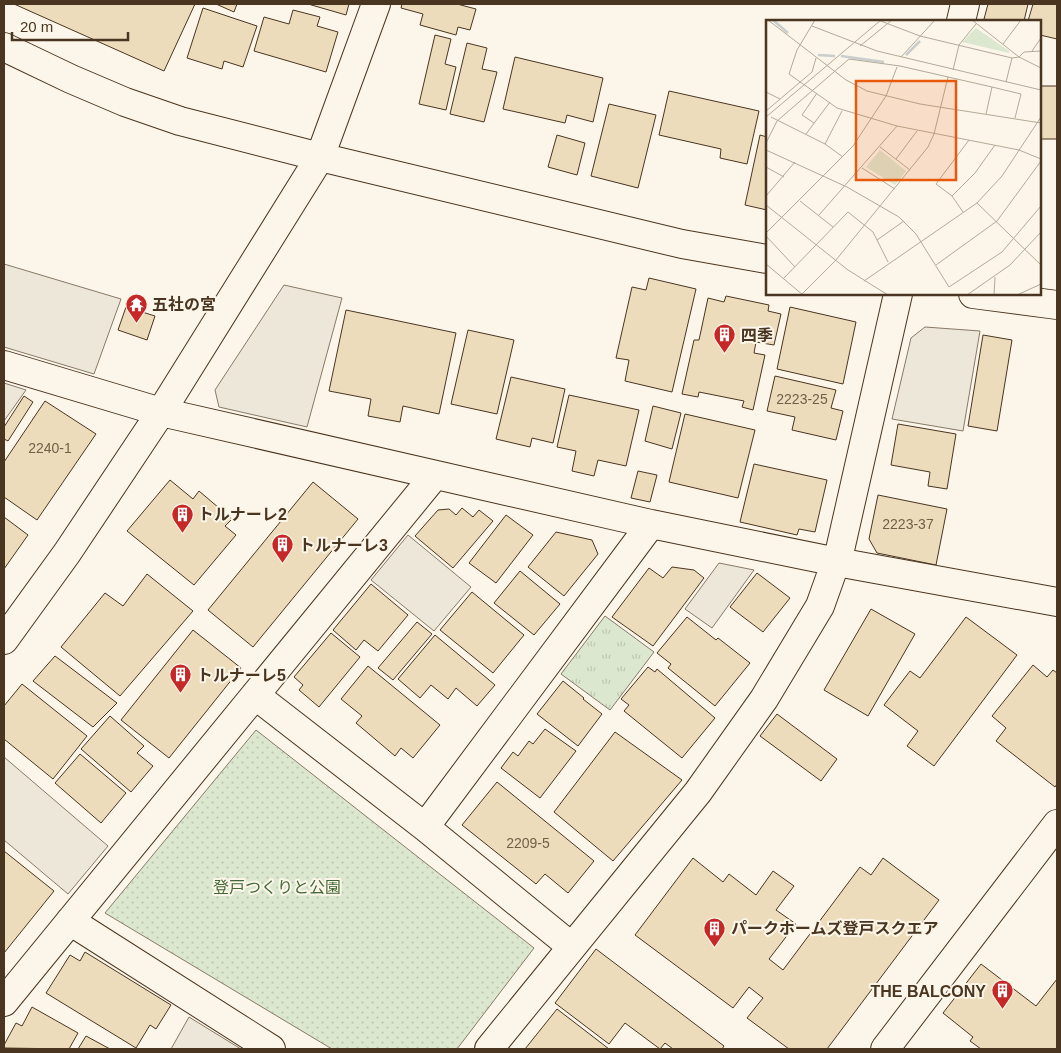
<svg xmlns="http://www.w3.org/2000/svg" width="1061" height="1053" font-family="Arial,'Noto Sans JP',sans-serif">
  <defs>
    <pattern id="grass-tufts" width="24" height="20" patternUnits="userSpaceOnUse" patternTransform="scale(1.25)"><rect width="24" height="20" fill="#dce7d0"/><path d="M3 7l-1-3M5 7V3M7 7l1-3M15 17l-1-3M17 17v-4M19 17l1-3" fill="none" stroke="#bec7b2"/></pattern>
    <pattern id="park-dots" width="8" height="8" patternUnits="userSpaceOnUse" patternTransform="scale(1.25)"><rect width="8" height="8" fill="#dce7d0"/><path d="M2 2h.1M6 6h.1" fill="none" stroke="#bec7b2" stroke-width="1.8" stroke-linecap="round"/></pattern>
  </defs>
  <rect width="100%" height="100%" fill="#fbf6e9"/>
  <path fill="url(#grass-tufts)" stroke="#887966" d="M605,616L654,652L610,710L561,674Z"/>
  <path fill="url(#park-dots)" stroke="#887966" d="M256,730L534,948L457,1049H332L105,913Z"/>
  <path fill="#ede7d9" stroke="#887966" d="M4,264L121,299L94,374L4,347Z
    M284,285L342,298L307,427L219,407L215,390Z
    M925,327L980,331L963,431L892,419L911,338Z
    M4,383L26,390L4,421Z
    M408,535L471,587L434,631L371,580Z
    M719,563L754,570L712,628L685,609Z
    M4,757L108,846L68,894L4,840Z
    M189,1017L241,1049H171Z"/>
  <path fill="#ecdcbc" stroke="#4a3520" d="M14,4H195L164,71Z
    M216,4H237L234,12Z
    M308,4H349L346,15Z
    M402,4H457L476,9L470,30L458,27L456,35L420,25L423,14L401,8Z
    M988,4H1028L1024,21H991L984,19Z
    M1033,4H1057V39L1040,35V21H1028Z
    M203,8L257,26L243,67L224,61L222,69L187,58Z
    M293,10L320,17L317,26L338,32L326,72L254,51L264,17L289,24Z
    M435,35L451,39L445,64L456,67L446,110L419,104Z
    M467,43L487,48L482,69L497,72L484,122L450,114Z
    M515,57L603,78L593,122L567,115L565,123L503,109Z
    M1040,86H1057V139H1040Z
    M669,91L759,111L747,164L720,158L721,149L659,135Z
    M609,104L656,115L638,188L591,176Z
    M557,135L585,143L577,175L548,167Z
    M760,135L767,137V210L745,205Z
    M649,278L696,289L672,392L625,381L629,360L616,358L632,287L646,290Z
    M726,296L769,305L768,311L781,314L774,345L756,342L754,353L765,355L753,410L742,407L744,401L699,392L698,397L682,394L694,340H699L708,298L724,302Z
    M126,307L155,316L147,340L118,330Z
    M790,307L856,322L843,384L777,369Z
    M346,310L456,333L439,414L403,406L400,422L368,416L371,399L329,391Z
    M468,330L514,340L497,414L451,404Z
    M983,335L1012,340L997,431L968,426Z
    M775,376L836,390L831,408L843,411L836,440L792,430L795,417L767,411Z
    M511,377L565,389L553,443L532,438L530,447L496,439Z
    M569,395L639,410L626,466L598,460L594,476L572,471L576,451L557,447Z
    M24,396L33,402L8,441L4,439V427Z
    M45,401L96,434L37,520L4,497V462Z
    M653,406L681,413L672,449L645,441Z
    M685,414L755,430L738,498L669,482Z
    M898,424L956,434L947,489L928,486L930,472L891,465Z
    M754,464L827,480L815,532L799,529L797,535L740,522Z
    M638,471L657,475L650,502L631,498Z
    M170,480L193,499L199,491L232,519L225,526L236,535L194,585L127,531Z
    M313,482L358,519L253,647L208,610Z
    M878,495L947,509L936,565L877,553L869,539Z
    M462,508L473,517L479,510L493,521L453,568L415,536L438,510L449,509L456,515Z
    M506,515L533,535L496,583L469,563Z
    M4,517L28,535L4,569Z
    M556,532L592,540L598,554L564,596L528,567Z
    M672,567L694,570L704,578L653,646L612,617L649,568L663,578Z
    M520,571L560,604L534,635L494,603Z
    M757,573L790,598L763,632L730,607Z
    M147,574L193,611L120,696L61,647L105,593L123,606Z
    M371,584L408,615L378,651L364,640L356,650L333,630Z
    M472,592L524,635L493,673L440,630Z
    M871,609L915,634L868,716L824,690Z
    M687,617L716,640L718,638L750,663L715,706L668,668L671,664L657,653Z
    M966,617L1017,655L934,766L907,746L918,731L884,705L910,671L920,678Z
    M417,622L432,634L393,680L378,668Z
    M193,630L241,668L169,758L121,720Z
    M331,633L360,657L319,707L299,690L303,685L294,677Z
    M435,635L495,685L477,706L456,688L448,699L431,685L420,698L398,679Z
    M55,656L117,703L93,727L33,681Z
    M1033,665L1047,677L1053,670L1057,673V784L1055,787L996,741L1006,728L992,716Z
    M368,666L440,725L413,758L401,748L395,756L356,723L362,716L341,699Z
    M648,667L655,672L657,669L715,718L682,758L624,711L629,705L621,699Z
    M563,681L584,698L583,699L602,714L578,746L537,714Z
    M22,684L87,736L53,779L4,739V706Z
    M777,714L837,759L821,781L760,736Z
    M110,716L144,746L137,753L153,766L131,792L81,749Z
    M545,729L576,751L540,798L501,768L513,752L518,756L529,741L533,744Z
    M615,732L682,780L613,861L554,812Z
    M80,754L126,793L101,823L55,783Z
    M497,782L594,861L568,893L545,874L536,884L462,825Z
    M4,851L54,891L4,953Z
    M693,858L723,882L729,874L756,895L773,871L794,886L776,910L796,924L769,959L783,970L860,867L871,875L883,858L939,900L827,1049H789L747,1018L763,998L749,987L733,1008L635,935Z
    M596,949L724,1046L722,1049H673L665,1043L660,1049L625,1023L609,1044L555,1003Z
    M85,952L171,1005L156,1029L150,1025L136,1048L46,993L70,955L80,961Z
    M981,964L1036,1006L1057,979V1049H981L970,1041L973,1037L943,1013Z
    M32,1007L78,1033L69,1049L4,1048V1045L16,1023L22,1026Z
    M557,1009L609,1049H525Z
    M86,1036L110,1049H78Z"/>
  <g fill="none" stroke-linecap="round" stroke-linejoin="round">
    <defs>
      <path id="minor" d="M961,21L965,4
        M4,47L71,79L125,102L180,121L320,157L682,244L767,259
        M973,294L1057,305
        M4,365L161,412L651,524L837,562L1057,602
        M4,640L67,553L161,412L320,157L376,4
        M255,695L425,827L572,947
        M425,827L651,524
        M70,921L271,1049
        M4,1002L435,475
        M489,1049L698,792L764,699L820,606L840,550L898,294
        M885,1049L1057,824"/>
    </defs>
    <use href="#minor" stroke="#4a3520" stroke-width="30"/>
    <use href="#minor" stroke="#fbf6e9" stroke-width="28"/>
  </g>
  <defs>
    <symbol id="temple-pin" viewBox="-11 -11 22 30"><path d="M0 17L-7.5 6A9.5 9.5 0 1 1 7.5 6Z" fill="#c62828" stroke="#fbf6e9"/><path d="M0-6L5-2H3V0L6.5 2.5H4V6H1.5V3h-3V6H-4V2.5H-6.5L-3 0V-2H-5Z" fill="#fff"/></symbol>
    <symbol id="building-pin" viewBox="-11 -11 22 30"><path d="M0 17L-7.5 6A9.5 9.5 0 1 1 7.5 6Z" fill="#c62828" stroke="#fbf6e9"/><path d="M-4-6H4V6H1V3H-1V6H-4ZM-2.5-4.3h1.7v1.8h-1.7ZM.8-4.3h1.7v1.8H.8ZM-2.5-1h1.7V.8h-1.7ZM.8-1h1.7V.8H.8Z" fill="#fff"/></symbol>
  </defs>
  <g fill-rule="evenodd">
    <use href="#temple-pin" x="124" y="292" width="25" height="34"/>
    <use href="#building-pin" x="712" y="322" width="25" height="34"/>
    <use href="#building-pin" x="170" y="502" width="25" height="34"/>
    <use href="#building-pin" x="270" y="532" width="25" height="34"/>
    <use href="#building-pin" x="168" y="662" width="25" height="34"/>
    <use href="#building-pin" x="702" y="916" width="25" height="34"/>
    <use href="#building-pin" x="990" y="978" width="25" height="34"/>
  </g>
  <g text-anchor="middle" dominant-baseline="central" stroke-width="4" stroke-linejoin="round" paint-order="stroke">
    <g font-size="14" fill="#725f47">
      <text x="802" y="399">2223-25</text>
      <text x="50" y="448">2240-1</text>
      <text x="908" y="524">2223-37</text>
      <text x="528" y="843">2209-5</text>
    </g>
    <g font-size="16" font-weight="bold" fill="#4a3520" stroke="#fbf6e9" text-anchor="start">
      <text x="152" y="304">五社の宮</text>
      <text x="741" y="335">四季</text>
      <text x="198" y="514">トルナーレ2</text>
      <text x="299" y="545">トルナーレ3</text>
      <text x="197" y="675">トルナーレ5</text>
      <text x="731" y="928">パークホームズ登戸スクエア</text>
      <text x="986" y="991" text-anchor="end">THE BALCONY</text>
    </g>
    <g font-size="16" fill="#436837" stroke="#fbf6e9">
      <text x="277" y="887">登戸つくりと公園</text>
    </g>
  </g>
  <g transform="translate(766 20)">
    <rect width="275" height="275" fill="#fbf6e9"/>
    <path d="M210,8L243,31V33L196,22ZM114,130L140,151L129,165L100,147Z" fill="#dce7d0"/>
    <path fill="none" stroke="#c9cecd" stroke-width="2.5" d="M7,0L22,13M52,35L69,36M140,35L154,21M75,36L118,42"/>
    <path fill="none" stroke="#b4a999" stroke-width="1" d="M2,0L80,60L101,71L154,84L275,103M49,0L31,30L23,54L71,88L131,106L253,130L275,139M112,0L154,16L246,38L253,37L258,32L275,31M206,0L253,37L275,48M46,6L111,31L275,70M237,24L255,0M94,26L126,0M266,31L275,18M135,37L169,0M187,50L193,25L210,4M240,62L246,38M226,67L255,74L249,98M0,72L14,79M0,91L46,52L50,38M0,97L115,0M5,97L59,124L77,137M48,103L36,95L51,73M40,114L64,82M0,123L11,101L83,39L134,46L226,67L220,94M59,124L76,91M114,127L144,150M0,130L81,167L133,197L150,214L183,267L236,232L275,186M130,139L151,111M0,147L18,157M96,148L129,169M0,176L29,142M186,176L209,153L229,125M34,181L67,207M211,183L275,245M0,185L82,250L122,275M197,192L186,176L170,164L203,120M53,195L131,106M0,213L87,126L120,76L131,47M0,216L29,247M111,220L138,201M0,244L37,275M170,245L231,201L275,141M17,259L82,192L107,212L122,242M98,261L211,183L236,156L275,97M35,275L70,240L162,127L168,114L182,57M201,275L244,245L275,212M228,275L229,257M251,275L275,264"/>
    <path fill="#e8590c" fill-opacity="0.15" stroke="#e8590c" stroke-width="2.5" d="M90,61H190V160H90Z"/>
    <rect width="275" height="275" fill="none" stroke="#4a3520" stroke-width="2.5"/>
  </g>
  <rect width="1061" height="1053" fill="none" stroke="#4a3520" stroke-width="10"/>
  <path d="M12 32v8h116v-8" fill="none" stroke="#4a3520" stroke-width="2.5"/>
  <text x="20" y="32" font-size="15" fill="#4a3520" stroke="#fbf6e9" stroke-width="4" paint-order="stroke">20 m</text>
</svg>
